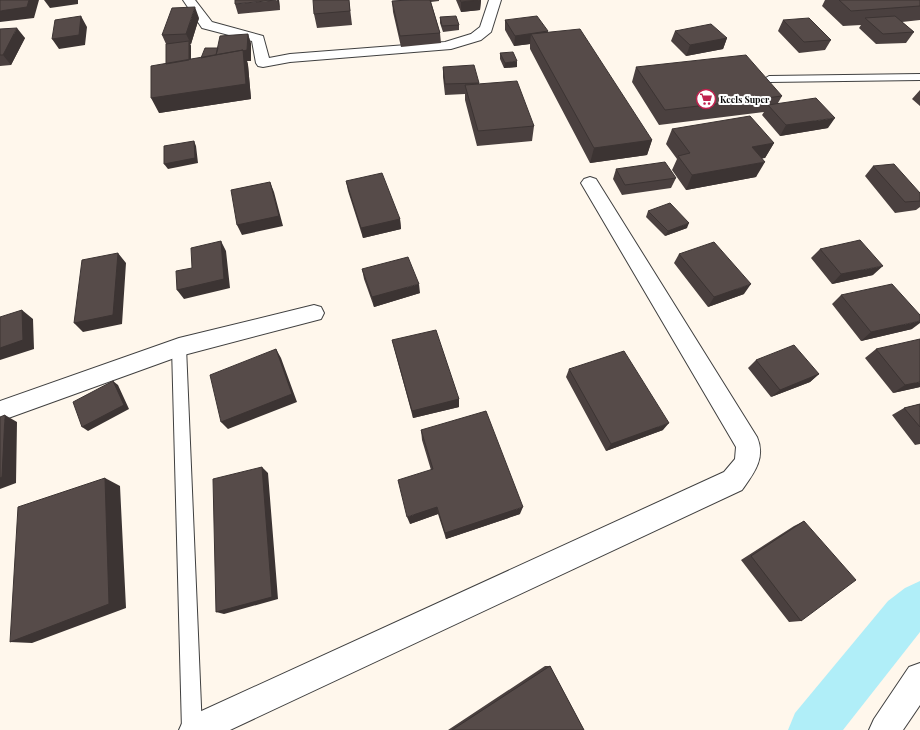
<svg xmlns="http://www.w3.org/2000/svg" width="920" height="730" font-family="'Playfair Display',serif">
  <rect width="100%" height="100%" fill="#fff7ec"/>
  <g fill="none" stroke-linecap="round" stroke-linejoin="round">
    <path fill="#b0eef8" fill-rule="evenodd" d="M920,581V632L843,730H788L795,713L888,601L905,588Z"/>
    <defs>
      <path id="service" d="M920,74V80L769,82L764,79L769,76Z
        M179,341L184,343L186,347L202,730H182L172,347L174,343Z"/>
      <path id="minor" d="M183,0H195L212,22L263,36L269,58L290,54L445,42L471,34L480,27L489,0H501L491,32L481,40L451,49L290,62L263,67L258,66L256,63L252,41L202,28Z
        M590,177L596,179L757,437C766,458 754,473 742,490L230,730H179L184,719L724,472L735,459L736,447L581,183L584,179Z
        M314,305L321,307L324,313L321,319L180,356L0,421V401L179,338Z
        M920,663V705L903,730H869L874,719L909,667Z"/>
    </defs>
    <use href="#service" stroke="#404040" stroke-width="2"/>
    <use href="#minor" stroke="#404040" stroke-width="2"/>
    <use href="#service" fill="#fff" fill-rule="evenodd"/>
    <use href="#minor" fill="#fff" fill-rule="evenodd"/>
  </g>
  <path fill="#4a403f" d="M279,0L280,10L238,14L235,4Z
    M349,0L352,25L317,28L314,14Z
    M409,0H439V1L431,2L440,33L441,43L401,47L393,12L392,1Z
    M456,0H481L480,10L461,12Z
    M825,0H920V20L902,22L914,32L906,43L876,44L859,28L861,25L843,26L822,6Z
    M440,17L459,25V30L443,32L440,23Z
    M199,18L191,44H190L191,46V59L201,58L218,48L248,34L251,44V61H247L248,65L251,99L159,113L166,64V44L162,35Z
    M505,20L548,32L652,140L647,155L590,163L530,49V44L514,46L505,30Z
    M783,20L831,40L825,50L799,53L778,31Z
    M0,29L25,38L11,65L0,66Z
    M675,31L727,38L723,49L686,56L671,41Z
    M500,53L517,67L504,68L500,59Z
    M443,67L479,83V84L534,126L532,141L477,146L465,100V94L445,95L443,77Z
    M636,67L782,96L778,103L828,128L780,136L762,115L764,112L659,125L632,82Z
    M920,90V106L912,99Z
    M672,129L774,143L765,158H762L756,177L686,190L672,170L677,159L666,144Z
    M873,166L920,193V207L916,210L895,213L865,176Z
    M616,169L676,178L671,188L622,195L613,179Z
    M346,181L400,219L401,229L363,238L348,191Z
    M648,211L687,228L665,236L646,217Z
    M820,249L873,275L832,284L811,258Z
    M679,254L744,294L708,307L674,263Z
    M362,269L420,293L374,307L364,279Z
    M841,295L912,329L861,341L832,304Z
    M392,340L459,399V407L413,418Z
    M876,349L920,387L893,393L865,358Z
    M756,360L819,374L810,382L771,397L748,368Z
    M569,369L663,430L606,451L566,377Z
    M920,404V444L915,445L892,415L904,408Z
    M421,430L520,514L446,539L438,514L410,524L431,470L422,440Z
    M804,521L801,621L789,622L741,560L794,526Z
    M545,666H550L584,730H448Z"/>
  <path fill="#3c3433" d="M29,0H39L34,18L0,22V11Z
    M44,0H78V4L50,8Z
    M277,0H279L280,10Z
    M481,0L480,10L461,12V2Z
    M195,7L199,18L191,44L186,34Z
    M81,16L87,27L85,45L59,49L52,39Z
    M17,28L25,38L11,65L3,55Z
    M548,31L546,42L531,34L530,44L514,46L515,36Z
    M248,34L251,44V61H247L248,65L251,99L159,113L151,98Z
    M727,38L723,49L686,56L690,45Z
    M189,41L191,46V67L168,70Z
    M517,61V67L504,68L505,63Z
    M835,118L828,128L780,136L786,125Z
    M652,140L647,155L590,163L594,148Z
    M194,141L196,146L198,163L168,169L164,164Z
    M774,143L765,158L744,162L752,147Z
    M765,162L756,177L686,190L692,175Z
    M270,182L274,192L283,226L242,235L237,225Z
    M400,219L401,229L363,238L361,228Z
    M689,223L687,228L665,236L668,231Z
    M221,241L226,251L230,288L184,299L177,290Z
    M118,253L126,263L122,324L83,332L74,323Z
    M883,266L873,275L832,284L841,274Z
    M419,284L420,293L374,307L372,297Z
    M751,284L744,294L708,307L714,297Z
    M22,310L33,319L34,349L0,360V348Z
    M920,321V323L912,329L861,341L871,332Z
    M276,349L281,358L297,402L228,429L221,422Z
    M819,374L810,382L771,397L780,390Z
    M113,381L118,385L129,409L88,431L82,427Z
    M920,382V387L893,393L905,385Z
    M459,399V407L413,418L412,411Z
    M5,415L17,422L16,483L0,489V478Z
    M669,423L663,430L606,451L611,444Z
    M262,467L268,473L278,599L224,614L216,612Z
    M105,478L120,486L126,608L32,643L10,642Z
    M437,507L438,514L410,524L407,517Z
    M523,507L520,514L446,539L445,533Z"/>
  <path fill="#564b49" stroke="#3c3433" d="M0,0H29L27,7L0,11Z
    M235,0H276L235,4Z
    M313,0H349L350,11L314,14Z
    M409,0H430L440,33L400,36L392,1Z
    M460,0H478L461,2Z
    M839,0H920V6L851,11Z
    M195,7L186,34L162,35L172,8Z
    M81,16L79,35L52,39L55,20Z
    M456,16L459,25L442,26L440,17Z
    M537,16L548,31L515,36L505,20Z
    M895,16L914,32L883,34L865,18Z
    M809,18L831,40L804,42L783,20Z
    M711,24L727,38L690,45L675,31Z
    M17,28L3,55H0V29Z
    M580,29L652,140L594,148L531,34Z
    M248,34L247,50L243,51V50L216,55L220,36Z
    M189,41V60L166,64V44Z
    M205,48H218L216,55L201,58Z
    M243,50L246,84L151,98V66Z
    M513,52L517,61L505,63L500,53Z
    M746,55L782,96L665,110L636,67Z
    M474,65L479,83L445,84L443,67Z
    M517,81L534,126L478,131L465,85Z
    M816,98L835,118L786,125L768,105Z
    M750,116L774,143L752,147L765,162L692,175L678,156L690,153L672,129Z
    M194,141L195,158L164,164V146Z
    M665,162L676,178L625,185L616,169Z
    M894,164L920,193V201L905,202L873,166Z
    M382,173L400,219L361,228L346,181Z
    M270,182L279,216L237,225L231,190Z
    M670,203L689,223L668,231L648,211Z
    M860,240L883,266L841,274L820,249Z
    M221,241L224,279L177,290L176,271L192,268L191,248Z
    M714,242L751,284L714,297L679,254Z
    M118,253L113,315L74,323L82,260Z
    M408,257L419,284L372,297L362,269Z
    M892,284L920,315V321L871,332L841,295Z
    M22,310L23,340L0,348V317Z
    M436,330L459,399L412,411L392,340Z
    M920,339V382L905,385L876,349Z
    M794,345L819,374L780,390L756,360Z
    M276,349L292,394L221,422L210,375Z
    M624,351L669,423L611,444L569,369Z
    M113,381L124,405L82,427L73,402Z
    M920,404V427L904,408Z
    M486,411L523,507L445,533L437,507L407,517L398,480L433,469L421,430Z
    M5,415L2,477L0,478V417Z
    M262,467L272,597L216,612L213,479Z
    M105,478L109,604L10,642L18,507Z
    M804,521L856,580L801,621L751,556Z
    M550,666L584,730H452Z"/>
  <defs>
    <symbol id="supermarket-ring" viewBox="-11 -11 22 22"><circle r="9.5" fill="#fff" stroke="#c0214e" stroke-width="1.5"/><path d="M-6-5.5h2.5l.6 2H6L4.5 2H-2.5L-4.4-4H-6ZM-1.5 3.2a1.3 1.3 0 1 0 .1 0ZM3 3.2a1.3 1.3 0 1 0 .1 0Z" fill="#c0214e"/></symbol>
  </defs>
  <g fill-rule="evenodd">
    <use href="#supermarket-ring" x="695" y="88" width="22" height="22"/>
  </g>
  <g text-anchor="middle" dominant-baseline="central" stroke-width="4" stroke-linejoin="round" paint-order="stroke">
    <g font-size="9" font-weight="bold" fill="#0d0d0d" stroke="#fff" text-anchor="start">
      <text x="720" y="99">Keels Super</text>
    </g>
  </g>
</svg>
